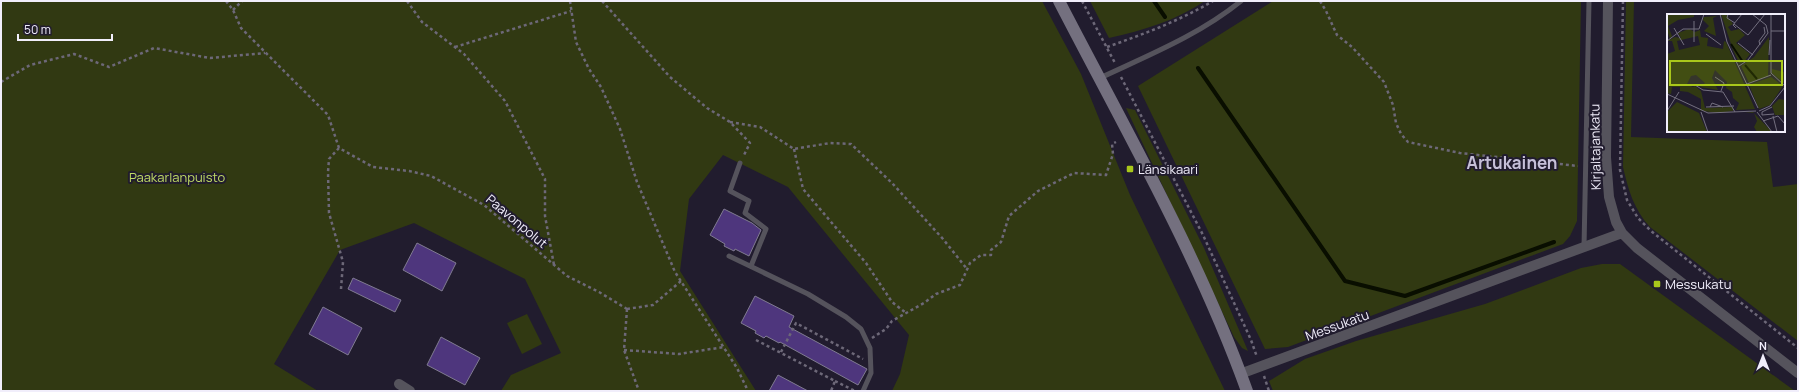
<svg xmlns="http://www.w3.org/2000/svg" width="1799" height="392" font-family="Manrope,sans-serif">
  <rect width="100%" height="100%" fill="#211c2e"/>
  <path fill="#313912" d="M1,1H1042L1081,74L1130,195L1225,391H892L900,374L909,335L788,187L723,155L689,199L680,271L756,391H501L511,375L561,353L525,279L414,223L340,250L274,364L318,391H1Z
    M1090,1H1205C1175,21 1144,30 1109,38Z
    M1273,1H1581L1577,221L1570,236L1563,244L1288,347L1265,349L1138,86Z
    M1626,1H1634L1631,137L1767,142L1773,187L1798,184V341L1650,227C1634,210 1628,189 1623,167Z
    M1126,108L1135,110L1204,248L1248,351L1242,348L1234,337Z
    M1602,264H1620L1795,391H1273L1269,381L1305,359L1356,341L1485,304L1581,268Z
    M527,314L542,344L522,354L507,323Z"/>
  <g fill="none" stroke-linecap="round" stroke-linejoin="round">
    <path stroke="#090e00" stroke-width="4" d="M1154,1L1165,17
      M1198,68L1345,281L1405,296L1554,242"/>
  </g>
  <path fill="#4e367d" stroke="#807b91" d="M724,209L752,223L761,230L749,256L735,249L734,251L724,246L725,244L710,235Z
    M417,243L456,263L442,291L403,270Z
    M353,278L401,300L395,312L348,289Z
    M755,296L794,316L789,327L867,369L858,385L780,342L779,343L766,336L764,338L755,333L756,331L741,323Z
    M323,307L362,328L348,355L309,334Z
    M441,337L480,358L465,385L427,365Z
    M778,375L808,391H769Z"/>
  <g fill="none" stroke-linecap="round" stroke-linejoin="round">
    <path stroke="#6d6878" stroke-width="2.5" stroke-dasharray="3 3" stroke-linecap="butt" d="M226,1L233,10L241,28L328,115L339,148L373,167L409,171L431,176L484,205L567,276L599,292L627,309
      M407,1L422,22L464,54L505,101L545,179V216L554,265
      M570,1L576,42L589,69L601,87L620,129L637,182L675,272L737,368L748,391
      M602,1L670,77L707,108L730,122L750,143L743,157
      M1082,1L1115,63
      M1320,1L1326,11L1337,35L1352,47L1384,82L1393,105L1396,123L1401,134L1408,142L1460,153L1578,166
      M1623,1L1620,170L1627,200L1638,218L1651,231L1798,348
      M233,10L242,1
      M455,47L571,11
      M1107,47C1144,34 1179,21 1213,1
      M1121,77L1203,235L1251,340L1257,357
      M1,82L30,65L74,54L109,67L154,48L210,58L265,53
      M730,122L760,127L794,149L830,143L851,144L892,183L943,239L967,269
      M339,148L329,159L328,172L329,213L343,262L341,289
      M794,149L803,189L866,263L892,302L906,313
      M627,309L624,350L639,391
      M627,309L653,305L681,281
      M872,338L886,329L892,321L924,303L936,294L960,285L970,263L981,255H991V250L1001,242L1009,216L1038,191L1074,173L1106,175L1113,154L1112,144L1116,142
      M756,340L835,381L831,391
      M624,350L679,354L724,347
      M781,352L796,323L863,359
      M1264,376L1269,391
      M835,381L855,391"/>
    <path stroke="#55535c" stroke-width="5" d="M1100,78C1149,55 1199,35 1241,1
      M740,163L730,191L749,201L745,213L766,229L751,266
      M1584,247L1589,1
      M729,256L808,294L846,317L861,329L870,348L871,373L863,391"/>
    <path stroke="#55535c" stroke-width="10" d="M1608,1L1606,157L1609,197L1616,222L1622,233L1637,248L1798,373
      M1240,374L1622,233
      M399,384L410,391"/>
    <path stroke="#74707f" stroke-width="12" d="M1059,1C1125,129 1198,255 1247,391"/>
  </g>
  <g fill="#a9c71b" stroke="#211c2e" stroke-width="1.5">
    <rect x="1126" y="165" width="8" height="8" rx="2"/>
    <rect x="1653" y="280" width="8" height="8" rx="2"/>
  </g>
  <g text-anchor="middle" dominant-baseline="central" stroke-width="4" stroke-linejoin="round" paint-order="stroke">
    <g font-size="13" fill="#f1eefb" stroke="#211c2e">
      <text transform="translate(1595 147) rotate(-91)">Kirjaltajankatu</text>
      <text transform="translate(517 221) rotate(40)">Paavonpolut</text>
      <text transform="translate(1337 325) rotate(-20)">Messukatu</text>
    </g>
    <g font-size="13" fill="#f1eefb" stroke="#211c2e" text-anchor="start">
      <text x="1138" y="169">Länsikaari</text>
      <text x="1665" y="284">Messukatu</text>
    </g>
    <g font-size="13" fill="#bfda65" stroke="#211c2e">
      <text x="177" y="177">Paakarlanpuisto</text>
    </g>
    <g font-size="17" font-weight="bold" fill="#c6c0d8" stroke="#211c2e">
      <text x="1512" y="162">Artukainen</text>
    </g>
  </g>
  <g transform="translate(1667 14)">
    <rect width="118" height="118" fill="#211c2e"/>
    <path d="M0,0H27V3L11,6L1,12L5,22L3,25L0,16ZM54,0H59L66,10L61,13L64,17L72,15L78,21L69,29L83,40L77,48L72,49L66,36ZM50,2L46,4L49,22L37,17L42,12L36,6L37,3ZM22,15L28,18L33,16L34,23L41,24L40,32L56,35L57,27L59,28L88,95L69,96L72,89L66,84L65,78L59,74L60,68L48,56L45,64L51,76L33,73L38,69L29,61L24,62L20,70L26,73L28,72L34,77L38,94L66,93V97L50,99L31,96H34V85L21,78L13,77V73H5L4,80L0,79V40L8,37L5,27H0L8,23L14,24L11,19ZM31,22L33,31L12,36L10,27ZM102,23L101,62L82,69L74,52L87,43ZM105,42V55L117,58L118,52V70L105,59ZM104,63L116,72L103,91L92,95L82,71ZM112,85L118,86V101H108L105,92ZM10,88L32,99L40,118H0V98ZM78,98H86L105,118H90L87,113L90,107L87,99Z" fill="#313912" fill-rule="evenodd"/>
    <path fill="none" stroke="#090e00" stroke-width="2" d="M64,30L76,48M78,51L90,65"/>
    <path fill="none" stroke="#747080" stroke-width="1" d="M53,0L60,28L91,94M61,0L60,4L68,9M104,0V59L118,72M67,10L81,21L98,0M7,14L17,31M69,14L66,11L75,0M104,17H118M39,20L54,31M0,27L16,15H32L37,0M27,28V7M71,29L86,41M93,31L92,27L98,19L97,13M102,41L103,26M72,52L81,46L101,19L99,11L85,0M48,63L57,69L54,77M80,70L104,61M28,71L36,76L56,78L68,98M0,80L41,99L89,97M39,93L67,92M43,93L45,89L56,93M105,93L95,98V101L107,100M0,97L12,78M92,97L103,92L118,73M34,98L41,118M90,98L105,118M106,102L110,118M96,107L111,102L118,110"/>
    <path fill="#a9c71b" fill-opacity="0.15" stroke="#a9c71b" stroke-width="2" d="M3,47H115V71H3Z"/>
    <rect width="118" height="118" fill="none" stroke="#f1eefb" stroke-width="2"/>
  </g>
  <rect width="1799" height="392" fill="none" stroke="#f1eefb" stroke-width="4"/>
  <g transform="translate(1763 356)" stroke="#211c2e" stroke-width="3" paint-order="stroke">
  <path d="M0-3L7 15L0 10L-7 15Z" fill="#f1eefb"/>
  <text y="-6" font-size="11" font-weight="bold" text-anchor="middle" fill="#f1eefb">N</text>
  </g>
  <path d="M18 34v6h94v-6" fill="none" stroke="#f1eefb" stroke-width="2"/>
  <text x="24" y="34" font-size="12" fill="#f1eefb" stroke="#211c2e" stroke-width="3" paint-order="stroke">50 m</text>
</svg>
